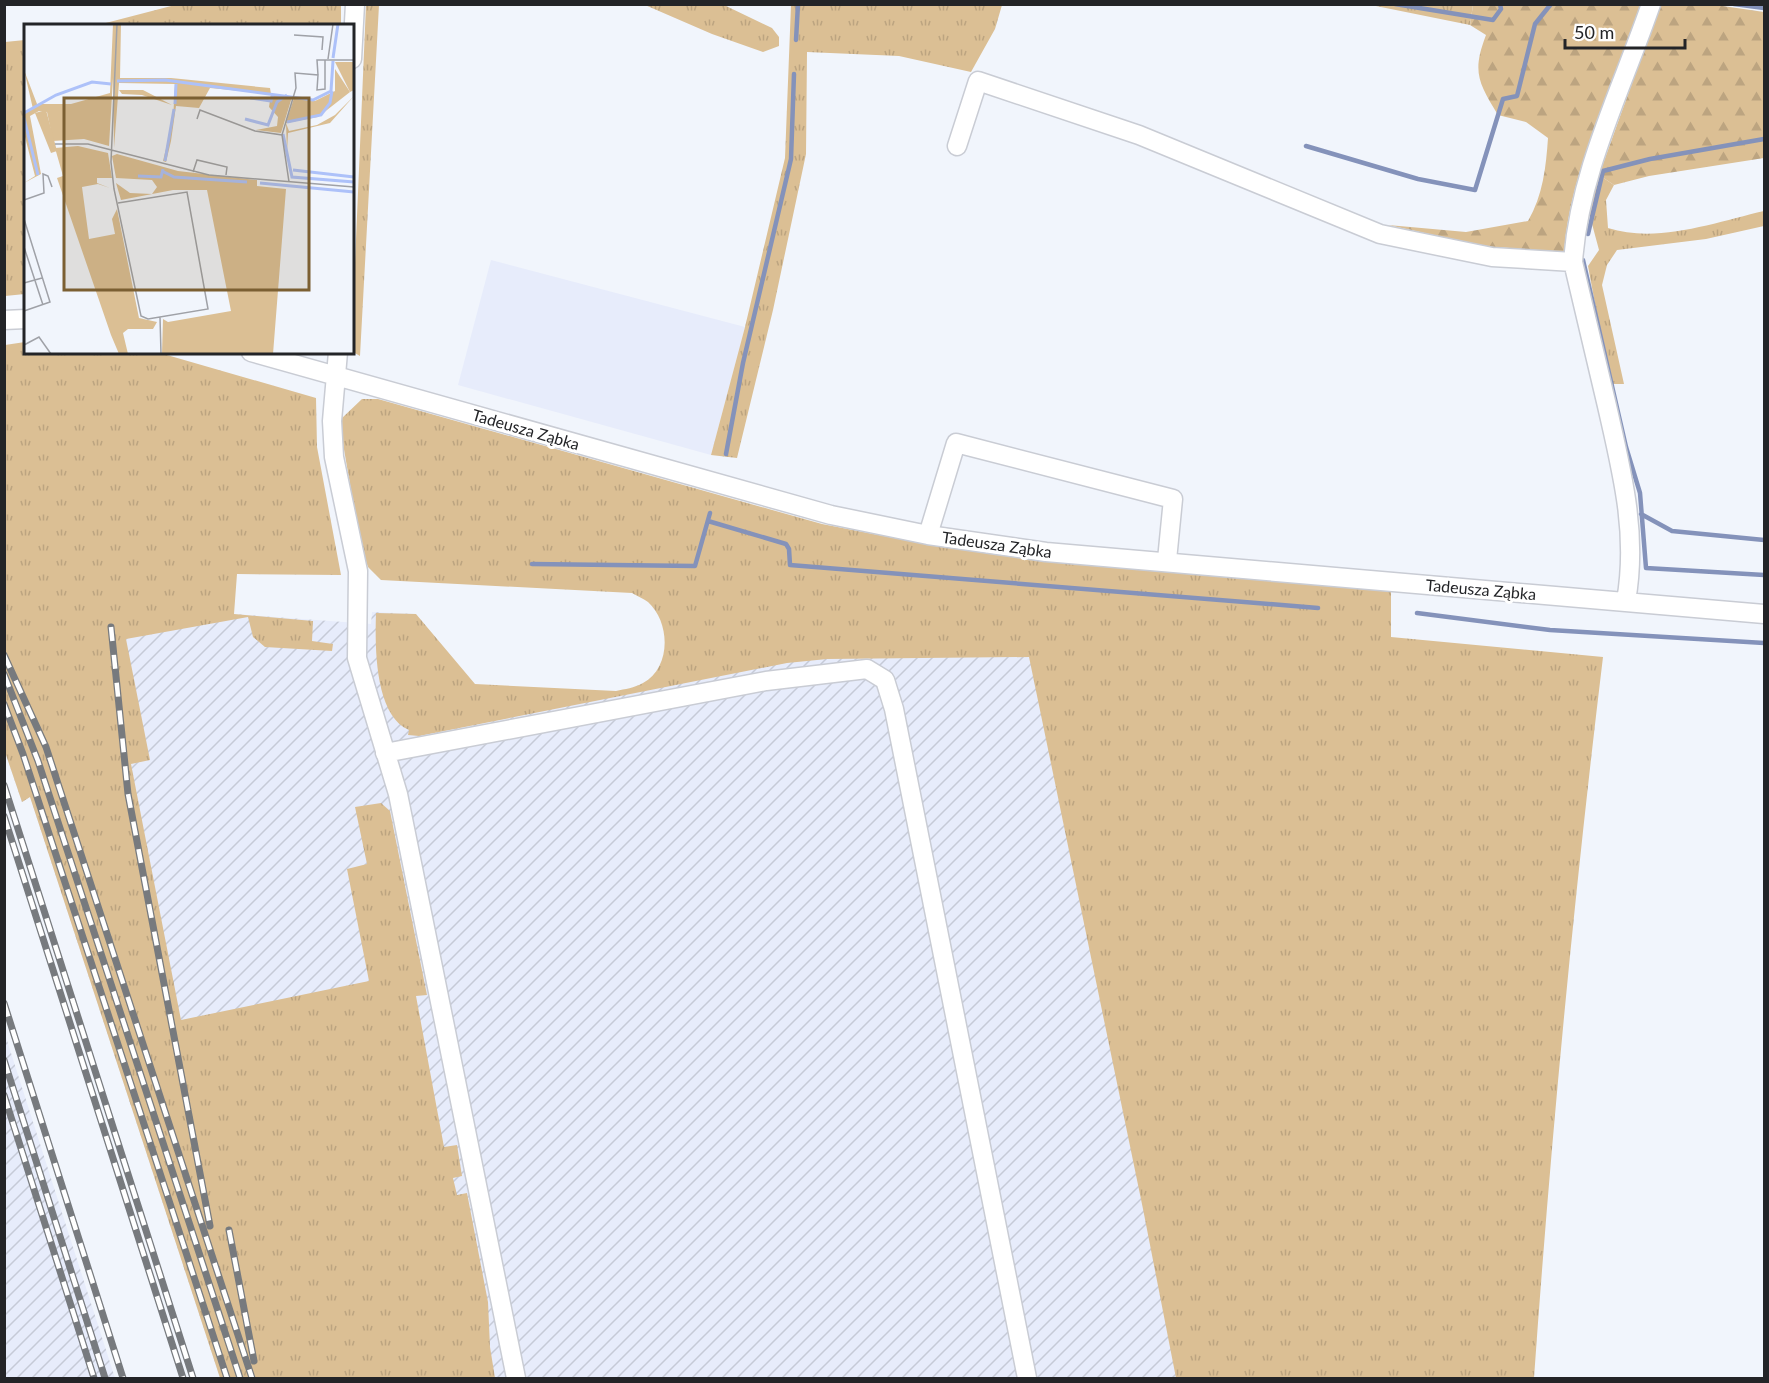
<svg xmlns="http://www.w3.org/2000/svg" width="1769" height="1383" font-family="Lato,sans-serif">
  <defs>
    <pattern id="industrial-furrows" width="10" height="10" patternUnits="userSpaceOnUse" patternTransform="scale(1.5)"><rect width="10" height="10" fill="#e7ecfb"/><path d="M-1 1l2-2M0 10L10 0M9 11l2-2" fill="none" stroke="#c6cad7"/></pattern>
    <pattern id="grass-tufts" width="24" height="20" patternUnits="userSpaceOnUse" patternTransform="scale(1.5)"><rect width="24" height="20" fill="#dbbf94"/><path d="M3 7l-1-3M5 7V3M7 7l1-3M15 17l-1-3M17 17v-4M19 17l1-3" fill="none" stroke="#bca480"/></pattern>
    <pattern id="forest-firs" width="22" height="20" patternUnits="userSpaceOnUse" patternTransform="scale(1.5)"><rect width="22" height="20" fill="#dbbf94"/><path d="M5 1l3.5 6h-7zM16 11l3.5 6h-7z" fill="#bca480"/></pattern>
  </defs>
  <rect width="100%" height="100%" fill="#f1f5fc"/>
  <path fill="#e7ecfb" d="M491,260L745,327L711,455L458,385Z"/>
  <path fill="url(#industrial-furrows)" d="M4,564L234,614L371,624L372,612L416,614L420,632L495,719L687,679L692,599L1176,654L1410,1378H220L30,797L22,802L5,752Z
    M4,1031L72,1244L115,1378H5Z"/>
  <path fill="url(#grass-tufts)" d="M1462,4L1473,5L1470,25L1371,5Z
    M175,5H341V25H98Z
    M366,5H379L360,356L353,352L352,333Z
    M645,5H724L772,28L779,37V46L763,52L712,34Z
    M791,5H1002L995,29L971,72L899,56L807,52L806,154L773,310L737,458L711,455L745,327L785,158Z
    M25,40V294L5,296V42Z
    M1599,175L1614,185L1606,200L1608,228C1657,244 1716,222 1764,211V226L1706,239L1617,250L1607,265L1602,285L1624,384H1610L1588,266L1599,250L1588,209Z
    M25,342L26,352L160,353L316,398L317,447L341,575L237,574L234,614L313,621L312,641L333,644L332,651L265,647L253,637L248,617L126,639L150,760L131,764L181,1020L369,981L347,869L367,864L355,807L381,803L390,811L427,995L416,996L444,1147L457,1145L462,1176L453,1178L457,1195L467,1193L488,1302L490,1347L495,1378H220L30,797L22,802L5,752V345Z
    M362,399H378L822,524L915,542L1027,559L1391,591V637L1603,657C1574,897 1551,1137 1534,1378H1176L1143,1209L1029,657L827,659L787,663L419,736L408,735L409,730C374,715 375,644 376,613L416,614L475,684L616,691C625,689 634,688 643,683C671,668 671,623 648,602C644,599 637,596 632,593L381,580L368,567L361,548L341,432V419Z"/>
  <path fill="url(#forest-firs)" d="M1473,5H1640C1614,86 1571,166 1564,252L1483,246L1388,225L1466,232L1528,221C1543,195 1546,167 1548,138L1526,122L1498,115C1478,82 1472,72 1486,35L1470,25Z
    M1660,5H1716L1764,12V158L1649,176L1614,185L1599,175Z"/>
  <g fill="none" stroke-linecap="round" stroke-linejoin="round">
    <path stroke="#8492ba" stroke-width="4.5" d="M1395,4L1493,20L1501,9L1500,4
      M1734,4L1764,8
      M796,40L798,4
      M1306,146L1418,179L1475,190L1503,99L1517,96L1535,24L1551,4
      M1588,234L1603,171L1650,159L1764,139
      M1583,260L1626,447L1640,493L1646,568L1764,575
      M726,454L743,363L791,159L794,74
      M1641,514L1672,531L1764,540
      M708,521L786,544L789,549L790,565L1318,608
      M532,564L695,566L710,513
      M1417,613L1550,630L1764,643"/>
    <defs>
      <path id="minor" d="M352,59L355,4
        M957,146L978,81L1139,135L1380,234L1492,257L1573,262C1584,310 1596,358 1607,406C1622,472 1638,534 1626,601
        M1573,262C1579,172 1622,89 1651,4
        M4,320L26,319
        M251,352L831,515L928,535L1046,552L1764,614
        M338,352L332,421L334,457L358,571L357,658L398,794L516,1378
        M928,535L956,443L1173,499L1167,560
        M385,753L766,681L867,669L885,680L894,709L1027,1378"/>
    </defs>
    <use href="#minor" stroke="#c9ccd4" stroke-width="21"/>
    <use href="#minor" stroke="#fff" stroke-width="18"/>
    <defs>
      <path id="rail" d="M111,627L128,794L210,1226
        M4,655L46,747L252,1378
        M4,674L38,761L240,1378
        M4,704L23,754L227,1378
        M4,785L193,1378
        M4,816L183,1378
        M4,1003L123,1378
        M4,1060L105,1378
        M4,1095L94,1378
        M229,1230L254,1361"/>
    </defs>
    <use href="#rail" stroke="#777a7e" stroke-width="7"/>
    <use href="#rail" stroke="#fff" stroke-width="4.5" stroke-dasharray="14" stroke-linecap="butt"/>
  </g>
  <g text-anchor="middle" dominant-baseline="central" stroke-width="6" stroke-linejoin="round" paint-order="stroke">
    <g font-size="16" fill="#232427" stroke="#fff">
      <text transform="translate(526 429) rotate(16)">Tadeusza Ząbka</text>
      <text transform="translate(997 544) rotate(8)">Tadeusza Ząbka</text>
      <text transform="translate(1481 589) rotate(5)">Tadeusza Ząbka</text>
    </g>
  </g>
  <g transform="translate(24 24)">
    <rect width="330" height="330" fill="#f1f5fc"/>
    <path d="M89,0H97L96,54H147L246,64L247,70L186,64L175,84L152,82L147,117L142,138L139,137L149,96L151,60L95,59L90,124L89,54L85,122L60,115L29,117L23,88L15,87L6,92L17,150L0,159L11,152L0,109V87L9,85L0,46L13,80H47L86,69ZM311,38H330V66L326,68ZM95,66H119L148,81L118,71L98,70ZM330,72L306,99L264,109L263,128L262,99L265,107L293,101L311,91ZM54,122L84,129L88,154H73V159L86,164L74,160L58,163L65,215L91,210L88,195L93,185L115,294L133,298L129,305H104L99,309L104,330H95L87,311L33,154L39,152L31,124ZM93,130L154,147L233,156V162L262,165L249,330H138L139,295L144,298L207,287L183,166H149L97,176L92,159L106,169L128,170L133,163L128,156L92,154L88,132Z" fill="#dbbf94"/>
    <path d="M311,45L326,68L294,93L262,99L270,74L291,77L311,67ZM247,70L268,73L257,109L232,106L253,102L254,93L245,83ZM22,86L33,127L27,129L11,89Z" fill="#dbbf94"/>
    <path fill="none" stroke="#adc1f9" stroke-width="3" d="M309,34L314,0M93,57L141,56L289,76L307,67L309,37M226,74L247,77L249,70M151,80L152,60M0,89L32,71L68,58L87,60M0,94L14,151M221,95L244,101L253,78L263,71M263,98L297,91L306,79L308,67M259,110L268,153L330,158M141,137L150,85M269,146L330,153M138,147L150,153L223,158M114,152L137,153L139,145M236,159L330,168"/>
    <path fill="none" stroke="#9fa1a7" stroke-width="1.5" d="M93,0L87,138L90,165L117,292L124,295L184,285L163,168L94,179M270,11L299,13L298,26M304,35L309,0M294,51L293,36H330M173,95L176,86L231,107L258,111L265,158M258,111L272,64L271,49L294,51L293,66L301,65V36M31,120H64L185,151L330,163M169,148L173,136L203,143L202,151M0,176L20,169L19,150L24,152L28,163M0,195L26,278L0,287M0,223L19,281M0,259L18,254M136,293L137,330M0,321L15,313L27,330"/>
    <path fill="#7b5f32" fill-opacity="0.15" stroke="#7b5f32" stroke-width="3" d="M40,74H285V266H40Z"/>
    <rect width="330" height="330" fill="none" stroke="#232427" stroke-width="3"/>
  </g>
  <rect width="1769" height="1383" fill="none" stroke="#232427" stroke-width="12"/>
  <path d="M1565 39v9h120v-9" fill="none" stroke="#232427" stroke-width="3"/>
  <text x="1574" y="39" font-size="18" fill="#232427" stroke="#ffffff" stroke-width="4.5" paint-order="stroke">50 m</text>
</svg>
